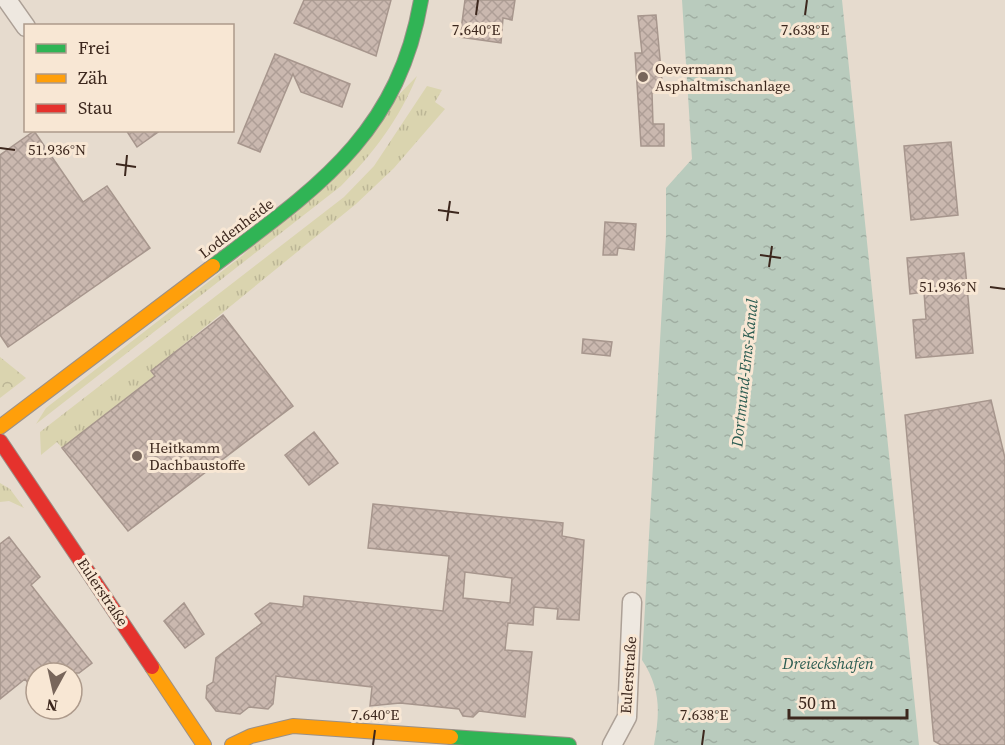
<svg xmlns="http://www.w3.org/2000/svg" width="1005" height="745" font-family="'Source Serif 4',serif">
  <defs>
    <pattern id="grass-tufts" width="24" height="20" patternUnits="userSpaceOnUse" patternTransform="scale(1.5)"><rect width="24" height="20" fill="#dad4af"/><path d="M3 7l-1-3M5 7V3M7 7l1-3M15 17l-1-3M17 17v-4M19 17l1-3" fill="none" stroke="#bcb696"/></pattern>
    <pattern id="park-crowns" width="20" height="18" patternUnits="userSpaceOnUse" patternTransform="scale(1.5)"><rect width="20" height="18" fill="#dad4af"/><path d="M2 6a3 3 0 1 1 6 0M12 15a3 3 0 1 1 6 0" fill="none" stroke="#bcb696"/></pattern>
    <pattern id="water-ripples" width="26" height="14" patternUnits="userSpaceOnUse" patternTransform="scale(1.5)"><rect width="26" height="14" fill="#b9cbbd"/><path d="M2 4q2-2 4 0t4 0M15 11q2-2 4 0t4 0" fill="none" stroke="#a0aea2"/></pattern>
    <pattern id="building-cross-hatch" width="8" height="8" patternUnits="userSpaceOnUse" patternTransform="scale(1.5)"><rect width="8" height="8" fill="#cab8af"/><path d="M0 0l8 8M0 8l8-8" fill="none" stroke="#ae9e96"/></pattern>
  </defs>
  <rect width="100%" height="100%" fill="#e6dbce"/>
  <path fill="url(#grass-tufts)" d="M417,76C399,119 374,153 341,186L36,424L46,408L243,255Z
    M427,86L442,90L435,102L445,109L394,168L356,204L151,371L154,376L149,380L62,448L57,442L41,455L40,432L344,197L374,166Z
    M0,483L10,489L24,508L9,501L0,502Z"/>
  <path fill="url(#park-crowns)" d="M0,357L26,378L0,398Z"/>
  <path fill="url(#water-ripples)" d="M682,0H842L919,745H654C660,712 661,689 642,660L666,235V188L692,159Z"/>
  <path fill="url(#building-cross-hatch)" stroke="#a7968d" stroke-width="1.5" fill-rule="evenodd" d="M304,0H391L376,56L294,23Z
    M465,0H515L512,20L503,18L501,43L460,37Z
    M656,15L663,92L652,93L653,124H664V146H641L635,53H642L638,16Z
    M275,54L350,84L342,107L301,92L293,74L260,152L238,143Z
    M126,130H161L137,147Z
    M34,131L83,202L107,186L150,248L8,347L0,335V155Z
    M951,142L958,215L911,220L904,146Z
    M605,222L636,224L634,250L618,248L617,255H603Z
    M964,253L973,353L916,358L913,320L926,319L924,292L910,294L907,258Z
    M223,315L293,406L128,531L62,448L155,376L151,371Z
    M583,339L612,342L610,356L582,353Z
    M991,400L1005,458V745H941L934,741L905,415Z
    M314,432L338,463L309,485L285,455Z
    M373,504L563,523L562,536L584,540L579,620L557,619L558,609L534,607L533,625L508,623L505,650L532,652L525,717L479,711L473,717L463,716L459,709L400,703L370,706L372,687L276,676L273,704L268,709L249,707L240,714L216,711L206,698L207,686L213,682L216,658L262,623L255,614L270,603L303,607L304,596L443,611L449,556L368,548ZM465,572L512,578L510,603L463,598Z
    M9,537L40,577L31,585L92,663L79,673H36V694L25,679L0,699V544Z
    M184,603L204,634L185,648L164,621Z"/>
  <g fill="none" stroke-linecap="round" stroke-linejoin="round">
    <defs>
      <path id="street" d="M7,0L26,27
        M612,745L627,717L632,602"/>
      <path id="fast" d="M213,266C315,189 398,135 421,0
        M451,737L569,745"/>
      <path id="slow" d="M0,427L213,266
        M152,667L204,745
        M232,745L251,736L293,726L451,737"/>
      <path id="jam" d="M0,441L152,667"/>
    </defs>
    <use href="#street" stroke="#aca096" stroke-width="21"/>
    <use href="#fast" stroke="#9b9087" stroke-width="16"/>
    <use href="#slow" stroke="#9b9087" stroke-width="16"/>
    <use href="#jam" stroke="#9b9087" stroke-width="16"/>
    <use href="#street" stroke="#eee8e0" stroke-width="18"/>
    <use href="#fast" stroke="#30b455" stroke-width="14"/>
    <use href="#slow" stroke="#ff9f0a" stroke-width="14"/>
    <use href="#jam" stroke="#e5322d" stroke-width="14"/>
  </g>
  <path fill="none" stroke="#3c271d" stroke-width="2" d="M476,15L478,0M805,15L807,0M0,148L15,150M116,164L136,167M125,176L127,155M438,210L459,213M447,221L450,201M760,255L781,258M769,267L772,246M990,287L1005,289M373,745L375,730M702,745L704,730"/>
  <g fill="#78665b" stroke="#f8e7d4" stroke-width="2">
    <circle cx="643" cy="77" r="6"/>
    <circle cx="137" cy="456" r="6"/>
  </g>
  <g text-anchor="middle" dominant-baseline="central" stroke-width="6" stroke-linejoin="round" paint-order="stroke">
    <g font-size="15" fill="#3c271d" stroke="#f8e7d4" text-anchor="start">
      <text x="655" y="68">Oevermann<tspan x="655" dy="17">Asphaltmischanlage</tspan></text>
      <text x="149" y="447">Heitkamm<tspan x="149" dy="17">Dachbaustoffe</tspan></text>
    </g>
    <g font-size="15" fill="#3c271d" stroke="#f8e7d4">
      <text transform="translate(236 228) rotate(-37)">Loddenheide</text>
      <text transform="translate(103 592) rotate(56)">Eulerstraße</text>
      <text transform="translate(628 675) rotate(-86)">Eulerstraße</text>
    </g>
    <g font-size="16" font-style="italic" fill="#2c5d52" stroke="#f8e7d4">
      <text transform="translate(744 373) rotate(-84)">Dortmund-Ems-Kanal</text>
      <text x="828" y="663">Dreieckshafen</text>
    </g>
  </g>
  <g font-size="15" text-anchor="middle" fill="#3c271d" stroke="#f8e7d4" stroke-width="6" stroke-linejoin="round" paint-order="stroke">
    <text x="476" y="35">7.640°E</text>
    <text x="805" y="35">7.638°E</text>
    <text x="57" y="155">51.936°N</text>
    <text x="948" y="292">51.936°N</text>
    <text x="375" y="720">7.640°E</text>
    <text x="704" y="720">7.638°E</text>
  </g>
  <rect x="24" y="24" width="210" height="108" fill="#f8e7d4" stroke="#ad9a8b" stroke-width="1.5"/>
  <rect x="36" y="44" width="30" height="9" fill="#30b455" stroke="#ad9a8b" stroke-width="1.5"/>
  <text x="78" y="54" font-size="18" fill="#3c271d">Frei</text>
  <rect x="36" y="74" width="30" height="9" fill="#ff9f0a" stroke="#ad9a8b" stroke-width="1.5"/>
  <text x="78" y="84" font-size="18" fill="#3c271d">Zäh</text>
  <rect x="36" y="104" width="30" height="9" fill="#e5322d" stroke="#ad9a8b" stroke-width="1.5"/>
  <text x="78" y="114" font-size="18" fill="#3c271d">Stau</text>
  <g transform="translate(54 691) rotate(188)"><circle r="28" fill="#f8e7d4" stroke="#ad9a8b" stroke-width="1.5"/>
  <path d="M0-4.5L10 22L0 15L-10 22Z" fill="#78665b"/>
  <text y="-9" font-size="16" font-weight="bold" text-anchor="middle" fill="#3c271d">N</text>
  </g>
  <path d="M789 709v9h118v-9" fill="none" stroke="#3c271d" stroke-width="3"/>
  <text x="798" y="709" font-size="18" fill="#3c271d" stroke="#f8e7d4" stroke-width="4.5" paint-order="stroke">50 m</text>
</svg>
